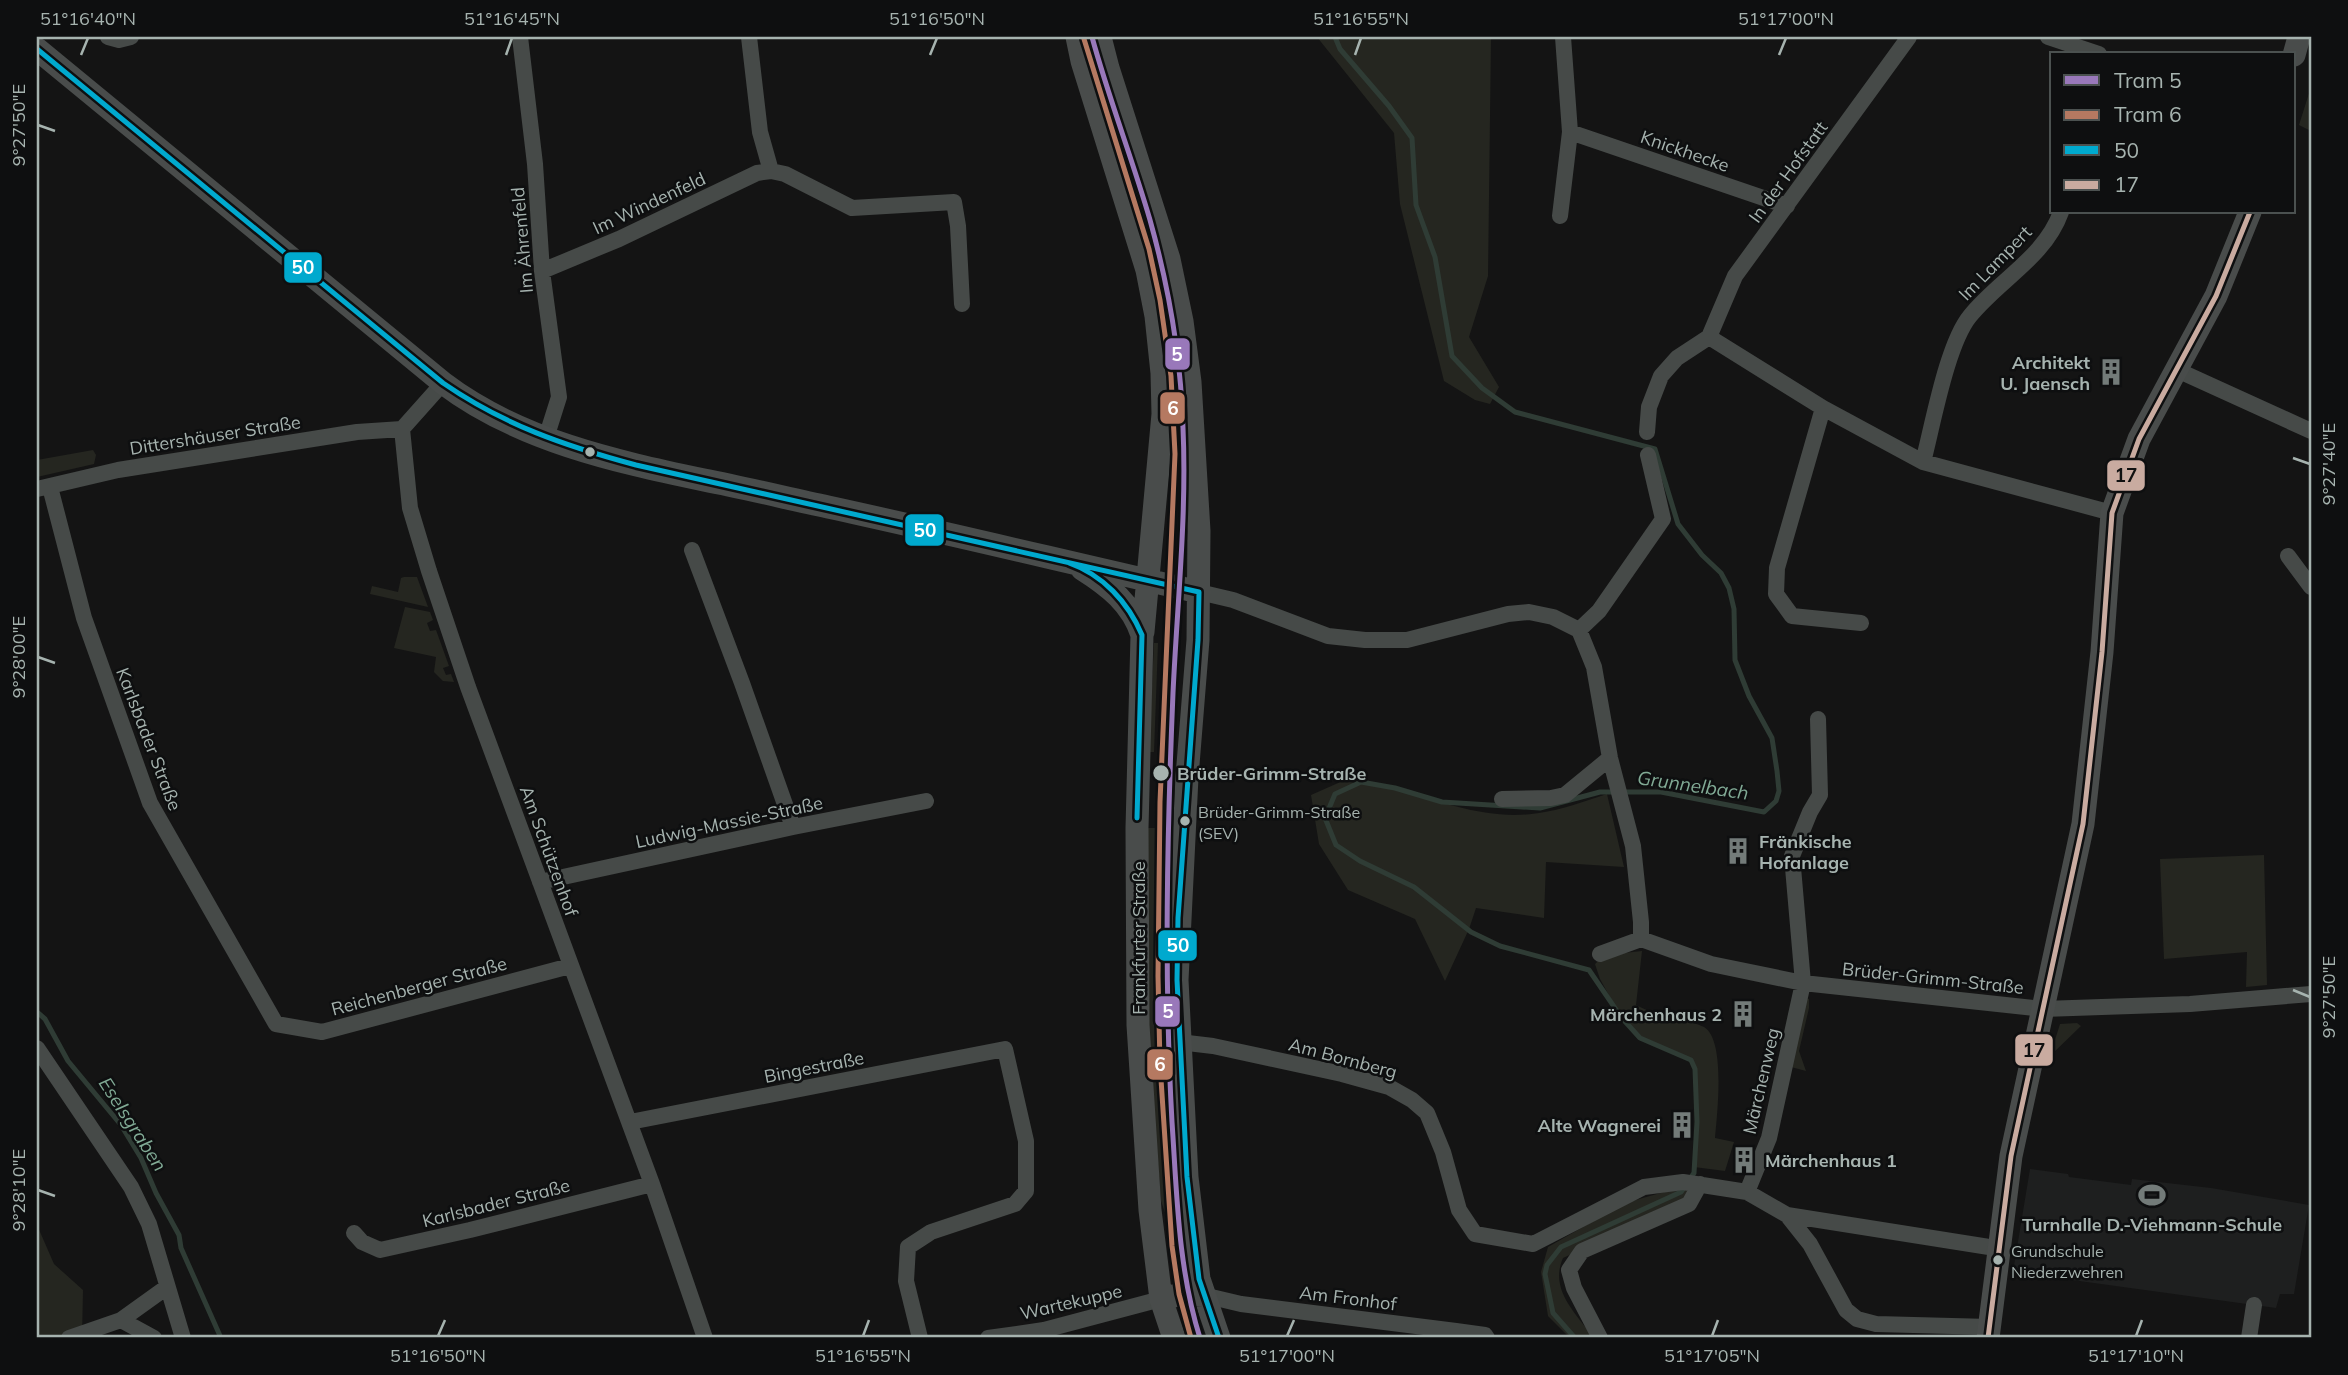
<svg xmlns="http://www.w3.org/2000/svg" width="2348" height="1375" font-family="Mulish,sans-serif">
  <rect width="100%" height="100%" fill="#141414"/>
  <path fill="#1e1f1f" d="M2030,1169L2068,1174L2069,1177L2131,1185L2132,1179L2211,1188L2309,1205L2294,1294H2280L2276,1308L2013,1272Z"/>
  <path fill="#252620" d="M1317,37H1491L1488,276L1469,337L1499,387L1490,404L1475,400L1444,381L1400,204L1394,133Z
    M2311,87V131L2299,125Z
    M93,450L96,455L94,464L37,477V460Z
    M404,577H417L428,607L370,594L372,586L398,592L401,578Z
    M405,607L430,612L433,620L427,623L430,631L436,630L449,666L443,668L446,675L451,674L454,682L443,681L434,672L436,657L394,648Z
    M1154,643H1158L1154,752H1149Z
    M1354,776C1367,786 1385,785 1400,790C1445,803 1491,821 1539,813C1562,810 1585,801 1607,794L1624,867L1546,862L1544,918L1476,908L1469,929L1445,981L1415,919L1348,890L1319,844L1311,795Z
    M1146,828H1158L1156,1022L1169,1224L1161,1201L1147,1022Z
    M2264,855L2267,985L2246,987L2247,952L2164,959L2160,859Z
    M1642,951L1636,1005C1644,1009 1653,1013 1662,1016C1675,1020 1692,1021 1704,1027C1726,1040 1717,1115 1715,1138L1734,1142L1725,1171L1694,1167L1697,1122L1695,1069L1689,1059L1640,1038L1621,1017L1600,979L1595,964L1605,955Z
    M1806,998L1809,999V1008L1799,1051L1806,1071L1791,1067Z
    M2077,1023L2081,1026L2050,1056L2060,1024Z
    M1685,1189L1691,1194L1686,1201L1563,1258C1549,1290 1576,1313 1594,1338H1570L1548,1316L1541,1272L1548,1247L1625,1203L1664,1192Z
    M37,1225L54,1264L83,1290L82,1338H37Z"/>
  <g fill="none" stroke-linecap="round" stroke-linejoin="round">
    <path stroke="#2f3c35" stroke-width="5" d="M1335,37L1340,49L1389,106L1412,138L1416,205L1435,257L1452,356L1482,388L1515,412L1655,449L1678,524L1702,555L1721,573L1729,588L1734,609L1735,660L1749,696L1772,738L1777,771L1779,791L1776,801L1764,812L1661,792H1600L1540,808L1442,802L1395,788L1361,782L1335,794L1325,818L1336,845L1360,861L1414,887L1471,932L1500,946L1589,970L1621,1017L1640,1038L1691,1060L1695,1069L1697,1122L1694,1173L1681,1192L1561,1247L1547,1265L1545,1274L1553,1313L1575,1338
      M37,1012L45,1019L68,1061L121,1125L141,1158L156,1193L179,1235L181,1248L221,1338"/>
    <path stroke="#464a48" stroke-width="16" d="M108,37L119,40L131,37
      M520,37L535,164L542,271L559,397L546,438
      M1563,37L1570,132L1787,206
      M2048,37L2099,54
      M771,171L785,174L852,208L954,202L958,226L962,304
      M1560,216L1570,132
      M542,271L619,239L757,173L771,171L760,132L749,37
      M1709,337L1823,408
      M2177,370L2311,431
      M443,383L402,429L410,508L429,571L468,687L652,1184L705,1338
      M1647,432L1649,407L1661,376L1677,358L1709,337L1735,276L1909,37
      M1923,462C1933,424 1947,344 1970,316C1999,280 2045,257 2061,212
      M50,487L84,618L150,803L276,1024L322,1032L570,966
      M37,489L118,470L357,432L402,429
      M692,550L742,683L793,827
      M2288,556L2311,587
      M1199,592L1233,600L1328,636L1365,640H1407L1508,614L1529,612L1553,617L1579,630L1594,667L1610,758L1633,846L1641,922V939
      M1861,623L1792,616L1776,594L1777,568L1823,408L1923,462L2112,513
      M1579,630L1599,611L1663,519L1648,455
      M1502,799L1551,798L1565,795L1610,758
      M540,882L793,827L926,801
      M1600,954L1641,939L1711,964L1803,983L2043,1009L2190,1004L2311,994
      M1179,1042L1213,1046L1342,1074L1389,1087L1412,1100L1427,1113L1443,1152L1459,1210L1475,1234L1533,1244L1644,1187L1683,1182L1747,1192L1787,1215L1810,1244L1846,1310L1857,1319L1876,1324L1990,1327
      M37,1048L131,1187L149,1224L183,1338
      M630,1122L1005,1049L1026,1141V1191L1015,1204L931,1232L908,1247L906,1281L920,1338
      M1747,1192L1769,1138L1803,983L1792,856L1810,812L1820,795L1818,719
      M1787,1215L1989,1247
      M354,1233L362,1242L380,1250L470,1230L652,1184
      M1203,1295L1241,1304L1456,1331L1485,1335L1487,1338
      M121,1320L167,1287
      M69,1338L121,1320L154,1338
      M988,1338L1044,1330L1161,1299
      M1600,1338L1574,1288L1569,1270L1582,1251L1689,1204L1700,1184
      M2249,1338L2254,1305"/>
    <path stroke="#494c4b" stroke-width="23" d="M1077,37L1082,61L1147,270L1156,316L1162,373L1163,414L1143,632
      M1100,37L1108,68L1169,259L1182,321L1190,382L1199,531L1198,640L1187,777L1177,980L1187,1177L1199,1279L1219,1338
      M37,49L443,383C518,440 614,461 704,480C745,488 786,498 828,507C952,534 1075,564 1199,592
      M2294,55L2299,37
      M1082,569C1109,586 1132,604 1142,635L1137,828L1138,1025L1150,1210L1161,1299L1174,1338
      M1161,1299L1182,1294L1203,1295
      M1988,1338L2011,1156L2083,824L2102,652L2112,513L2139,439L2216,296L2250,212"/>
    <defs>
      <path id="bus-1" d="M37,49L443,383C504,425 565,446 636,465L1199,592L1198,640L1178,918L1177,980L1187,1177L1199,1279L1219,1338
        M1069,563C1103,575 1128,602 1142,635L1137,818"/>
      <path id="bus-2" d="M1988,1338L2011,1156L2083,824L2102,652L2112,513L2139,439L2216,296L2250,212"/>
    </defs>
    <use href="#bus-1" stroke="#0e0f10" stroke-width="10"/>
    <use href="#bus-2" stroke="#0e0f10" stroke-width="10"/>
    <use href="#bus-1" stroke="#00a9ce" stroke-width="5"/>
    <use href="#bus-2" stroke="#c9aba0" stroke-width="5"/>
    <defs>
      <path id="tram-1" d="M1092,37C1109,99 1132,158 1150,220C1169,288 1181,358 1183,428C1187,514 1177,606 1173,693C1167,836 1164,979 1172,1122C1177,1195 1178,1268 1200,1338"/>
      <path id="tram-2" d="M1084,39L1149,249L1160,300L1171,376L1175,454L1160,802L1158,976L1160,1064L1172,1246L1179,1294L1191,1338"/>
    </defs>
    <use href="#tram-1" stroke="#0e0f10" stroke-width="10"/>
    <use href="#tram-2" stroke="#0e0f10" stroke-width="10"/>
    <use href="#tram-1" stroke="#9978ba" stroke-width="5"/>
    <use href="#tram-2" stroke="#b57961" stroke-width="5"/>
  </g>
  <path fill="none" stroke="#a6b3af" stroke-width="2.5" d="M81,55L88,38M506,55L512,38M930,55L937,38M1355,55L1361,38M1779,55L1786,38M38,125L55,131M2293,458L2310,464M38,657L55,663M2293,990L2310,997M38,1190L55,1196M438,1336L445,1320M863,1336L869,1320M1287,1336L1294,1320M1712,1336L1718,1320M2136,1336L2142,1320"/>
  <defs>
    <symbol id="building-bare" viewBox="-9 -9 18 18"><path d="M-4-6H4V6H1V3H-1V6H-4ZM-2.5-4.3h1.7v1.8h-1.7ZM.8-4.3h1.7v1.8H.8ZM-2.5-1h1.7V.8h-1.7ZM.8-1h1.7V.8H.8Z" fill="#737b79" stroke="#0e0f10" stroke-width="2.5" paint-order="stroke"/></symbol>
    <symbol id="stadium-bare" viewBox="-9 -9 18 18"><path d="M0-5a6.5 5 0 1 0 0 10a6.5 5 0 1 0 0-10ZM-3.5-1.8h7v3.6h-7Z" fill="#737b79" stroke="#0e0f10" stroke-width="2.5" paint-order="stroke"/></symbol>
  </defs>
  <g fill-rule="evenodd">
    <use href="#building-bare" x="2092" y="353" width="38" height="38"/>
    <use href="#building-bare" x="1719" y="832" width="38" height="38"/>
    <use href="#building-bare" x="1724" y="995" width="38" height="38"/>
    <use href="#building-bare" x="1663" y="1106" width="38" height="38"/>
    <use href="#building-bare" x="1725" y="1141" width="38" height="38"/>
    <use href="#stadium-bare" x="2133" y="1176" width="38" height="38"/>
  </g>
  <g fill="#a6b3af" stroke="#0e0f10" stroke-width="2.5">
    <circle cx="590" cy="452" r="6"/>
    <circle cx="1161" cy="773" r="9"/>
    <circle cx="1185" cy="821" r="6"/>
    <circle cx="1998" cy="1260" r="6"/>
  </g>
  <g text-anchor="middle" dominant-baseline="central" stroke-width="5" stroke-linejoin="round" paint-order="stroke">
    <g font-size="16" fill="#a6b3af" stroke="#0e0f10" text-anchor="start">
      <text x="1198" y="812">Brüder-Grimm-Straße<tspan x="1198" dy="21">(SEV)</tspan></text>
      <text x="2011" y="1251">Grundschule<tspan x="2011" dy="21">Niederzwehren</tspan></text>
    </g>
    <g font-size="18" fill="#a6b3af" stroke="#0e0f10">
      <text transform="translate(1685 151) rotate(19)">Knickhecke</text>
      <text transform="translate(1788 172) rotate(-54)">In der Hofstatt</text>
      <text transform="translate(649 203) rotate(-25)">Im Windenfeld</text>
      <text transform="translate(522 240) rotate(-95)">Im Ährenfeld</text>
      <text transform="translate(1995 263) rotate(-46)">Im Lampert</text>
      <text transform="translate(215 435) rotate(-9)">Dittershäuser Straße</text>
      <text transform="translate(149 739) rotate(69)">Karlsbader Straße</text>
      <text transform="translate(729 822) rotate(-12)">Ludwig-Massie-Straße</text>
      <text transform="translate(549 851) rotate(70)">Am Schützenhof</text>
      <text transform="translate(1138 938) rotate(-90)">Frankfurter Straße</text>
      <text transform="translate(1933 978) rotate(6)">Brüder-Grimm-Straße</text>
      <text transform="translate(419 986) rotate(-15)">Reichenberger Straße</text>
      <text transform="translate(1343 1058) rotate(15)">Am Bornberg</text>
      <text transform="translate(814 1067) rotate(-11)">Bingestraße</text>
      <text transform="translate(1761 1081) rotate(-77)">Märchenweg</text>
      <text transform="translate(496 1203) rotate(-14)">Karlsbader Straße</text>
      <text transform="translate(1348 1298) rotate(7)">Am Fronhof</text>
      <text transform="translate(1071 1302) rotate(-13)">Wartekuppe</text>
    </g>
    <g font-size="18" font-weight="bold" fill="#a6b3af" stroke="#0e0f10" text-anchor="end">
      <text x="2090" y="362">Architekt<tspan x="2090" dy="21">U. Jaensch</tspan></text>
      <text x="1759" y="841" text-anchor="start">Fränkische<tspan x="1759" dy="21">Hofanlage</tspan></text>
      <text x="1722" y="1014">Märchenhaus 2</text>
      <text x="1661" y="1125">Alte Wagnerei</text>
      <text x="1765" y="1160" text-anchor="start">Märchenhaus 1</text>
      <text x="2152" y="1224" text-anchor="middle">Turnhalle D.-Viehmann-Schule</text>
    </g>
    <g font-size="18" font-weight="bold" fill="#a6b3af" stroke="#0e0f10" text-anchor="start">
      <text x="1177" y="773">Brüder-Grimm-Straße</text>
    </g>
    <g font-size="19" font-style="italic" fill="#81aa95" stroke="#0e0f10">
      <text transform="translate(1693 785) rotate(8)">Grunnelbach</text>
      <text transform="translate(133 1124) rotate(57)">Eselsgraben</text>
    </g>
  </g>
  <g stroke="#0e0f10" stroke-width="2.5">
    <rect x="283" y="251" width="40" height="33" rx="7" fill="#00a9ce"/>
    <rect x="1164" y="337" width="27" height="34" rx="7" fill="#9978ba"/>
    <rect x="1159" y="391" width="27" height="34" rx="7" fill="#b57961"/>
    <rect x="2106" y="459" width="40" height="33" rx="7" fill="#c9aba0"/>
    <rect x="904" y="513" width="41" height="34" rx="7" fill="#00a9ce"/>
    <rect x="1157" y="929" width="41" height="33" rx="7" fill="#00a9ce"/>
    <rect x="1154" y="995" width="27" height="33" rx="7" fill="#9978ba"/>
    <rect x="2014" y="1033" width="40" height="34" rx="7" fill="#c9aba0"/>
    <rect x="1146" y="1048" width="28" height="33" rx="7" fill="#b57961"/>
  </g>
  <g font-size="19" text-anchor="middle" font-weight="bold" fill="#fff">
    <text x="303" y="274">50</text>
    <text x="1177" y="361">5</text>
    <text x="1173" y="415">6</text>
    <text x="925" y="537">50</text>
    <text x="1178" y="952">50</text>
    <text x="1168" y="1018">5</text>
    <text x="1160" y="1071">6</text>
  </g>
  <g font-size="19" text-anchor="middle" font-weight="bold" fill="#111">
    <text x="2126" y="482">17</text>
    <text x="2034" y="1057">17</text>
  </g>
  <rect width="2348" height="1375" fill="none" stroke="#0e0f10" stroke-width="77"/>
  <rect x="2050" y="52" width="245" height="161" fill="#0e0f10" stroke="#4b5150" stroke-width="2"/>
  <rect x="2064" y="75" width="35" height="10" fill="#9978ba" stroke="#4b5150" stroke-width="2"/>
  <text x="2114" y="88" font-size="21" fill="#a6b3af">Tram 5</text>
  <rect x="2064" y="110" width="35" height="10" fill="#b57961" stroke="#4b5150" stroke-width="2"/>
  <text x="2114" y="122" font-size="21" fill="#a6b3af">Tram 6</text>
  <rect x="2064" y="145" width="35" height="10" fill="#00a9ce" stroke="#4b5150" stroke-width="2"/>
  <text x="2114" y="158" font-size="21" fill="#a6b3af">50</text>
  <rect x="2064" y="180" width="35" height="10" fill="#c9aba0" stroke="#4b5150" stroke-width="2"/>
  <text x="2114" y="192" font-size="21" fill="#a6b3af">17</text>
  <rect x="38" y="38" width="2272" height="1298" fill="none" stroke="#a6b3af" stroke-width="2.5"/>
  <g font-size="18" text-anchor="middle" fill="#a6b3af">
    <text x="88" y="25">51°16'40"N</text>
    <text x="512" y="25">51°16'45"N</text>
    <text x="937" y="25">51°16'50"N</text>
    <text x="1361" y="25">51°16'55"N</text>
    <text x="1786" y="25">51°17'00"N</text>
    <text transform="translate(19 125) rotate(-90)" y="6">9°27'50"E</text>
    <text transform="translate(2329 464) rotate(-90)" y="6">9°27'40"E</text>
    <text transform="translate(19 657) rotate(-90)" y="6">9°28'00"E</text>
    <text transform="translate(2329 997) rotate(-90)" y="6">9°27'50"E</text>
    <text transform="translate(19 1190) rotate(-90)" y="6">9°28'10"E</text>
    <text x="438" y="1362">51°16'50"N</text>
    <text x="863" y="1362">51°16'55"N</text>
    <text x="1287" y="1362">51°17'00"N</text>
    <text x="1712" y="1362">51°17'05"N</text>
    <text x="2136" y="1362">51°17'10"N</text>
  </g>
</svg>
